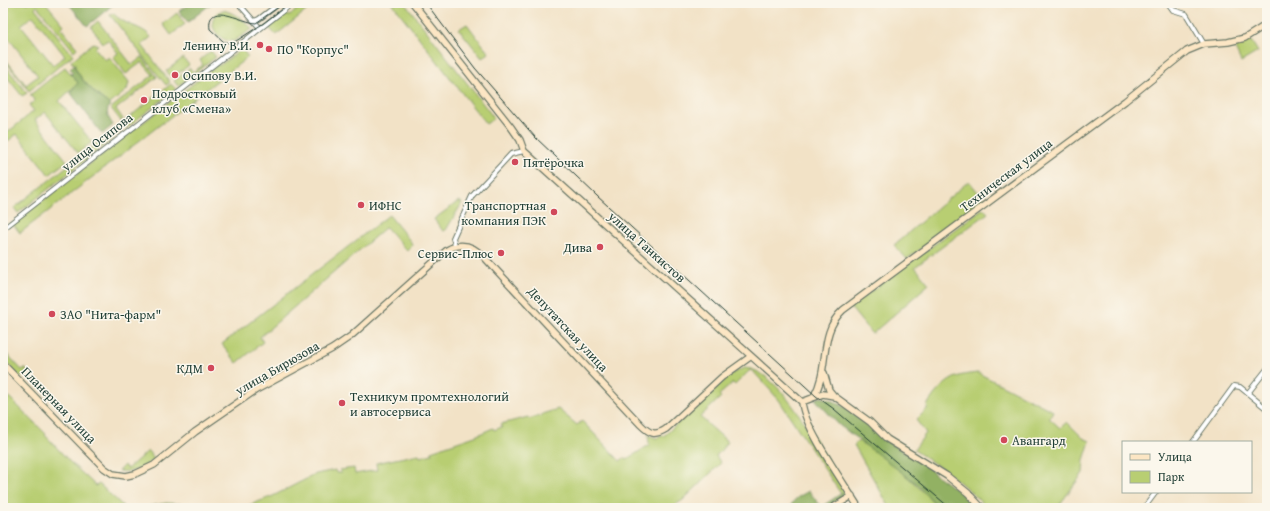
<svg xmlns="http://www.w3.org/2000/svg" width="1270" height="511" font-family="'Gentium Book Plus',serif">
  <rect width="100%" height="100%" fill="#fbf7ec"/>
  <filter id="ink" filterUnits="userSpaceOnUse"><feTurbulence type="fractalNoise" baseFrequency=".025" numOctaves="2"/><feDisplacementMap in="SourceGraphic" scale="8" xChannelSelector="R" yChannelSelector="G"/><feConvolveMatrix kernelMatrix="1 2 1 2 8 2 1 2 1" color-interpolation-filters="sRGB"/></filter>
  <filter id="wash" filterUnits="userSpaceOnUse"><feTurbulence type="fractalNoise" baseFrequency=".012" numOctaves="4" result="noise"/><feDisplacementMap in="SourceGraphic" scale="16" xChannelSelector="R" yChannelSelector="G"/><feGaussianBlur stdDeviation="0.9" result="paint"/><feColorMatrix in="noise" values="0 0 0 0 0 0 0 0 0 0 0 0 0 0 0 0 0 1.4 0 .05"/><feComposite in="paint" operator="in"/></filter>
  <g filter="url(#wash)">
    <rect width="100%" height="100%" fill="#f2e2c6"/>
    <path fill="#b8ce72" stroke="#6c8653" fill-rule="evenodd" d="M3,3H46L64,25L61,28L77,48L74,51L37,6L35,8L73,55L29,91L3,58V56L26,85L38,76L3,31L6,26L3,22ZM33,16L65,56L53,65L21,25Z
      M306,3H316L276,35L269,28L286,14L289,16Z
      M392,3H405L494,118L486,124Z
      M223,10C234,13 245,20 252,29L234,41C216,43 202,17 223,10Z
      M113,13C124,26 143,26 151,37L142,45L170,82L166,85L110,15Z
      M177,13L185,24L171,35L163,24Z
      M98,21L132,65L142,57L157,77L116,109L123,119L121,121L111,108L153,75L142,62L126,74L113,57L118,53L108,40L103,43L91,27Z
      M467,24L489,53L482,58L459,29Z
      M1246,40L1252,42L1258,52L1241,62L1234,46L1236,43Z
      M93,43L98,45L95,48L105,60L109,57L129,82L127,90L110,104C101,100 73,73 75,63L73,64L71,61Z
      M242,49L248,57L20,233L13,224L217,65H220Z
      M211,51L216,57L178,86L174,81L190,68L193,72L203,65L200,60Z
      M183,58L189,65L172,78L166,71Z
      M3,63L27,93L22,96L3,72Z
      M65,67L78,83L59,101L92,142L78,153L45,112L35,120L67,161L49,175L17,134L3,145V136L34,111L29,105L35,101L30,95Z
      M171,84L176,89L126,128L122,123Z
      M117,127L121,132L18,213L14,208Z
      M969,181L985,201L907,259L894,245Z
      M459,201L462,203L446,230L443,231L434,219Z
      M982,209L985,210L988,213L915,267L929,284L872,334L850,307Z
      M389,215L411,242L412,245L407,251L386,227L260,337L263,342L237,363L222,344Z
      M3,350L22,370L25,368L28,372L20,377L3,359Z
      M744,368C776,368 811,434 827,459C832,468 843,480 845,491L841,494L779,400L752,370L749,371L735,385L733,383L719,395L721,397L700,417L728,442L716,456L721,463L683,500L670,508H242L273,496L316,474L335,470L336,473H341L340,470L354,468L355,474L377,470L376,463L419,454L420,457L432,454L431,451L475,436L493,428L494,430L502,427L501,424L528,417L529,419L539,416L540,417L542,416V414L558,409L577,425L582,421L620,461L624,458L626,460L649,445L648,435L656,438L665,435L729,375Z
      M978,373L1053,411L1049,418L1060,428L1067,422L1083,438L1090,441L1084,460L1083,473L1057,508H986C966,484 940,467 914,450L926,433L916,420L927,409C927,403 931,400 934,395C949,378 956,375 978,373Z
      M3,391L46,434L45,435L70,462L96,486L99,484L125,508H3Z
      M858,441C889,459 915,482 939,508H890L854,445Z
      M148,451L154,459C143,469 133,473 118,471L124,465L127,469Z
      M166,503L208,505L209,508H140Z"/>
    <path fill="#92b164" stroke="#58774c" d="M68,3H115L87,26Z
      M190,3H212L188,22L179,11Z
      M74,65C77,77 99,99 110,104C105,113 108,117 113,125L102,134L70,92L78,83L71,74L73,72L70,68Z
      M821,397L836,402L848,409L885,440L927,466L936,475L965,496L976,508H939L917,484L839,425L815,399Z
      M809,491L821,507L845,491C839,511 807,508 791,508C791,499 802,495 809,491Z"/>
  </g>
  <g filter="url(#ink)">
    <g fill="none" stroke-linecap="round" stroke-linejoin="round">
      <defs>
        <path id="street" d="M238,3L260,28
          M1168,3L1173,10L1186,14L1204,44
          M254,21L259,19L280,3
          M3,229L293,3
          M455,245L453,238L472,196L511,154L524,151
          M1248,393L1267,369
          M1193,442L1234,386L1240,387L1267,409
          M1144,508L1156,492"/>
        <path id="secondary" d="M413,3L511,127L520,140L524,151L802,402C804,428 844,483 859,508
          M3,364L104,468L113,474L126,476L135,474L154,465L195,432L256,390L332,349L351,336L447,250C462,241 474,246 485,258L641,425C650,434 655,436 666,429L722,377L750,357
          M824,373L829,390L834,396
          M814,396C830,368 818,333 843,310L1125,101L1187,51L1204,44L1228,42L1245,38L1267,24
          M802,402L823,394L834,396L870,422L887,439L947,476L968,493L982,508
          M832,508L852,496"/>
      </defs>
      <use href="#street" stroke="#697767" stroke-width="6"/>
      <use href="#secondary" stroke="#697767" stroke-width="8"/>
      <use href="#street" stroke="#fff" stroke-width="4"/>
      <use href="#secondary" stroke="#fce6c4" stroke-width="5.5"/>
      <path stroke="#1f3d34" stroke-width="1" d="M284,3L256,23C241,22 206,0 210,29L224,42L233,43L264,23L290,3
        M426,3L475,68L535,137L597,196L816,396L834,409L950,508"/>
    </g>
  </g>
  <g fill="#d1495b" stroke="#fbf7ec" stroke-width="1.5">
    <circle cx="260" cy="45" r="4"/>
    <circle cx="269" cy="49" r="4"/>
    <circle cx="175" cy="75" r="4"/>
    <circle cx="144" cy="100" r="4"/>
    <circle cx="515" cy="162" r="4"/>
    <circle cx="361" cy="205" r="4"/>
    <circle cx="554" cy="212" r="4"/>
    <circle cx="600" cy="247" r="4"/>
    <circle cx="501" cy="253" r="4"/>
    <circle cx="52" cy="314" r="4"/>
    <circle cx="211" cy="368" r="4"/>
    <circle cx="342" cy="403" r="4"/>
    <circle cx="1004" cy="440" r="4"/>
  </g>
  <g text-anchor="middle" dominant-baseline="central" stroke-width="3" stroke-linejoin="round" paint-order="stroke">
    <g font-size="13" fill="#1f3d34" stroke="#fbf7ec" text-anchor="start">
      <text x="252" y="45" text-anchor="end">Ленину В.И.</text>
      <text x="277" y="49">ПО "Корпус"</text>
      <text x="183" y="75">Осипову В.И.</text>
      <text x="152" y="93">Подростковый<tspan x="152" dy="15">клуб «Смена»</tspan></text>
      <text x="523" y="162">Пятёрочка</text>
      <text x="369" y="205">ИФНС</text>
      <text x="546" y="205" text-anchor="end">Транспортная<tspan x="546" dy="15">компания ПЭК</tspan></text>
      <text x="592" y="247" text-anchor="end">Дива</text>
      <text x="493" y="253" text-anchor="end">Сервис-Плюс</text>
      <text x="60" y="314">ЗАО "Нита-фарм"</text>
      <text x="203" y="368" text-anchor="end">КДМ</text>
      <text x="350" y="396">Техникум промтехнологий<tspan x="350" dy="15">и автосервиса</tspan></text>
      <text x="1012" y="440">Авангард</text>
    </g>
    <g font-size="13" fill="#1f3d34" stroke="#fbf7ec">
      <text transform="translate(97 142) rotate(-38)">улица Осипова</text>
      <text transform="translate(1006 175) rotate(-37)">Техническая улица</text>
      <text transform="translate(647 247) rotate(42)">улица Танкистов</text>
      <text transform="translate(568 329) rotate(47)">Депутатская улица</text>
      <text transform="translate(277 368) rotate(-30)">улица Бирюзова</text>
      <text transform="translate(59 405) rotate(46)">Планерная улица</text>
    </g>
  </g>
  <rect width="1270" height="511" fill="none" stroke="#fbf7ec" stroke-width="16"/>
  <rect x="1122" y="441" width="130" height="52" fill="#fbf7ec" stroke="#a3ada2"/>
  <rect x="1130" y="454" width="20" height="6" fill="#fce6c4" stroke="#a3ada2"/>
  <text x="1158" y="461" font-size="12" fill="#1f3d34">Улица</text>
  <rect x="1130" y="471" width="20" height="12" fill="#b8ce72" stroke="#a3ada2"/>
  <text x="1158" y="481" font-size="12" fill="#1f3d34">Парк</text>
</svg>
